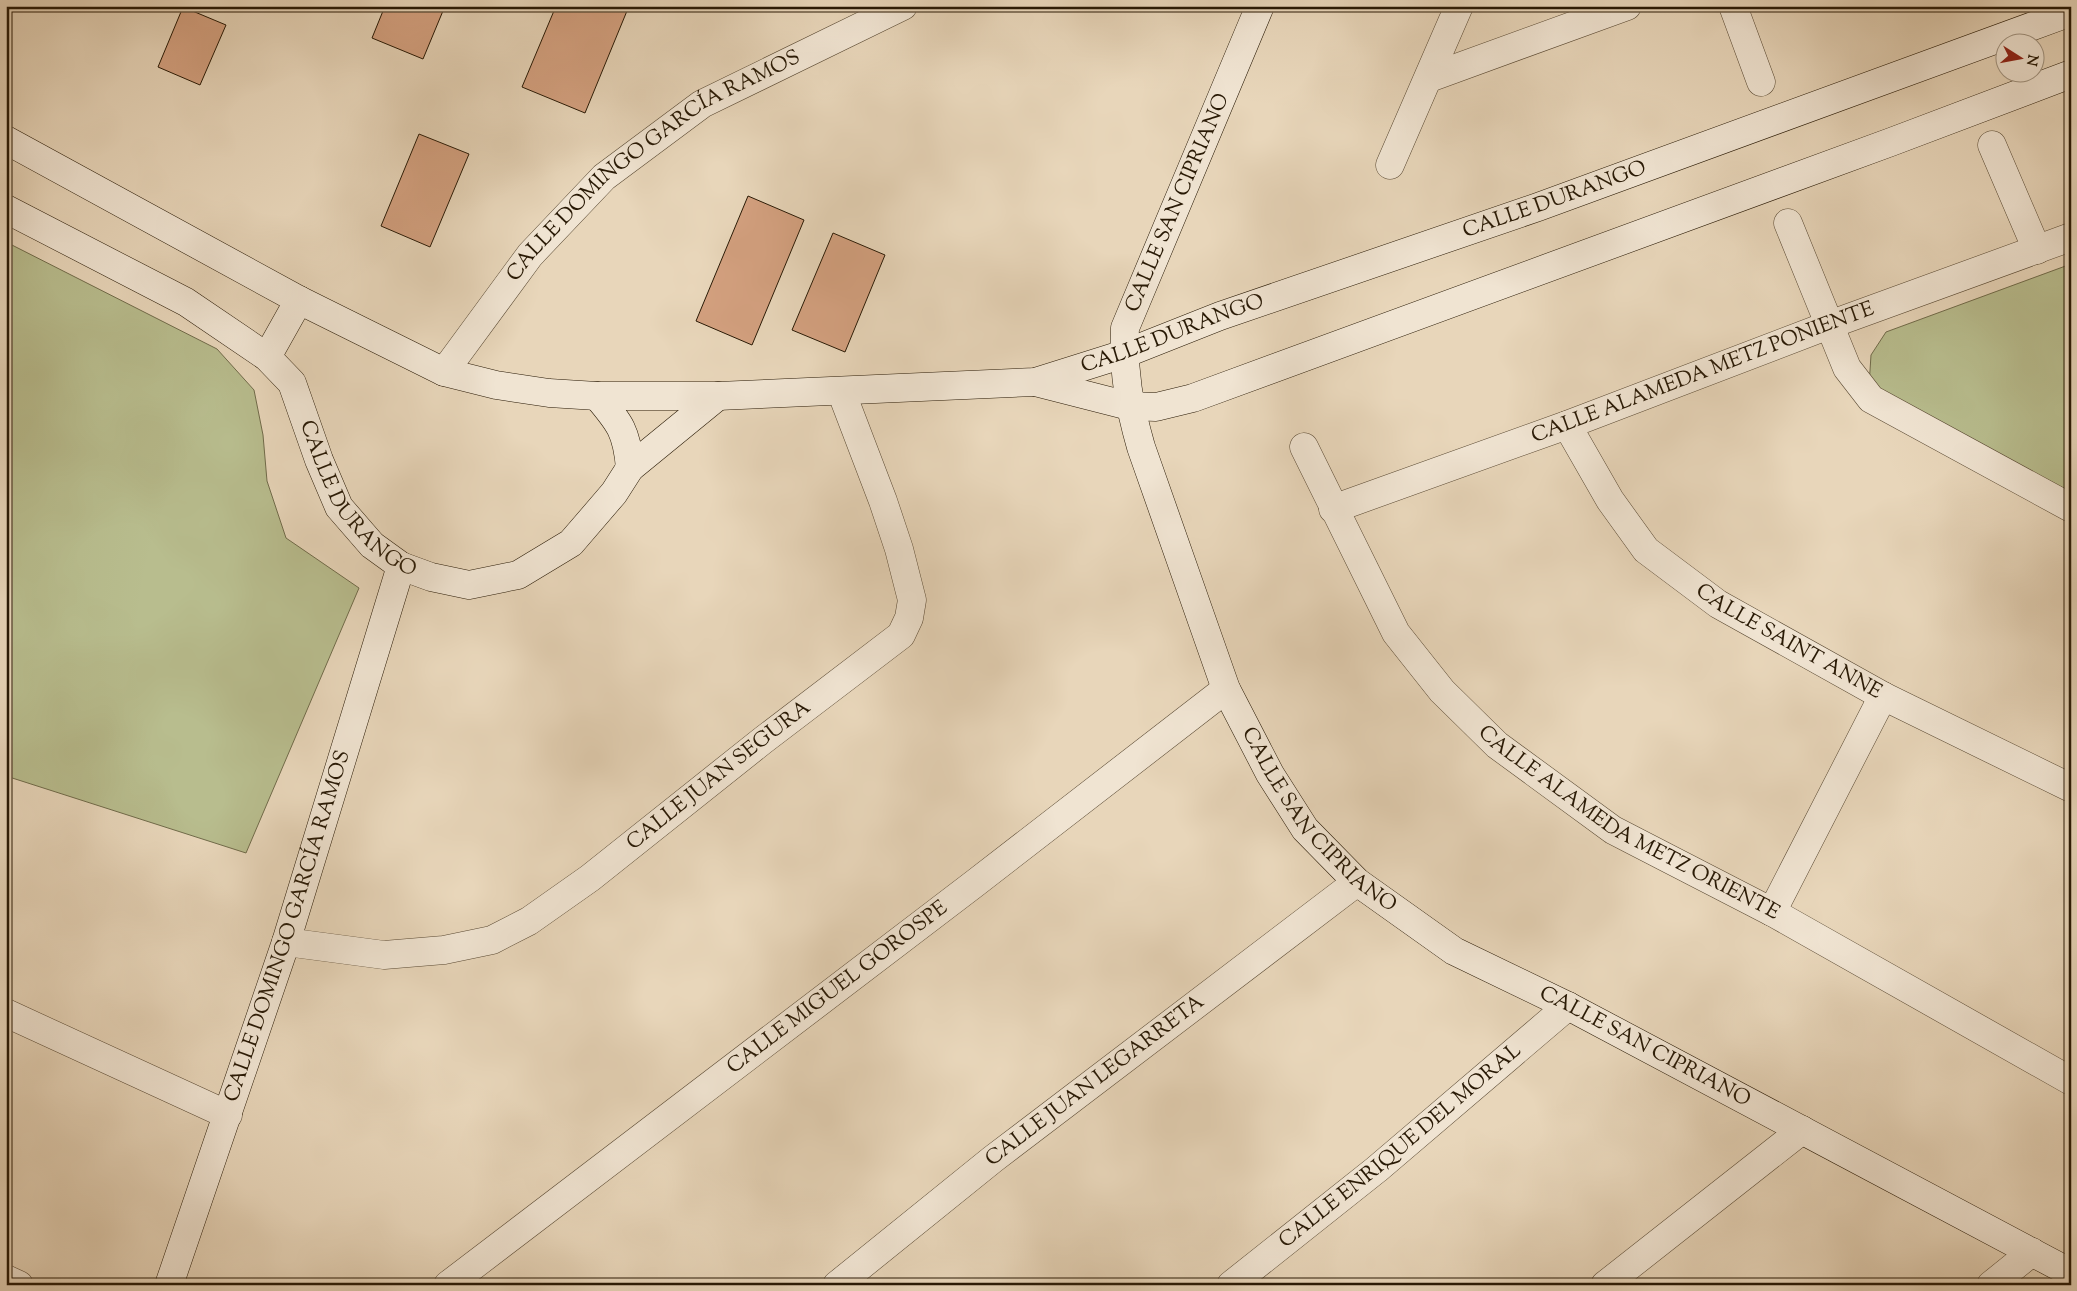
<svg xmlns="http://www.w3.org/2000/svg" width="2077" height="1291" font-family="'Sorts Mill Goudy',serif">
  <rect width="100%" height="100%" fill="#e8d6ba"/>
  <filter id="stains"><feTurbulence type="fractalNoise" baseFrequency=".004" numOctaves="4"/><feColorMatrix values="0 0 0 0 .2 0 0 0 0 .09 0 0 0 0 .02 0 0 0 .5 -.17"/></filter>
  <radialGradient id="worn" r=".72"><stop offset=".6" stop-color="#630" stop-opacity="0"/><stop offset="1" stop-color="#630" stop-opacity=".3"/></radialGradient>
  <path fill="#b8bd8e" stroke="#706b4a" d="M6,242L217,349L254,390L263,435L267,481L286,538L359,588L246,853L6,776Z
    M2071,264V492L1869,386L1871,355L1886,332Z"/>
  <path fill="#d4a180" stroke="#281905" d="M385,6H445L423,59L372,38Z
    M556,6H629L585,113L522,87Z
    M183,7L226,25L200,85L158,67Z
    M419,134L469,154L430,247L381,226Z
    M748,196L804,220L752,345L696,321Z
    M833,233L885,255L845,352L792,330Z"/>
  <g fill="none" stroke-linecap="round" stroke-linejoin="round">
    <defs>
      <g id="street">
        <path d="M1733,6L1761,82"/>
        <path d="M1429,78L1627,6"/>
        <path d="M1992,145L2037,250"/>
        <path d="M1390,165L1459,6"/>
        <path d="M1788,223L1847,368L1871,399L2071,508"/>
        <path id="s1" d="M444,372L530,255L604,177L702,104L903,6"/>
        <path id="s2" d="M1567,425L1610,500L1646,550L1718,604L1883,696L2071,788"/>
        <path id="s3" d="M1304,447L1396,633L1442,691L1497,745L1613,830L1772,912L2071,1081"/>
        <path id="s4" d="M1333,509L1567,425L1829,325L2071,237"/>
        <path d="M1772,912L1883,696"/>
        <path id="s5" d="M286,942L384,955L444,950L492,940L529,921L590,878L762,741L901,635L909,618L912,600L899,549L883,501L841,391"/>
        <path d="M6,1013L228,1115"/>
        <path d="M6,1279L19,1285"/>
        <path id="s6" d="M448,1285L974,884L1226,689"/>
        <path id="s7" d="M837,1285L993,1159L1357,882"/>
        <path id="s8" d="M1231,1285L1377,1169L1568,1006"/>
        <path d="M1605,1285L1802,1130"/>
        <path d="M1991,1285L2032,1252"/>
      </g>
      <g id="secondary">
        <path id="s9" d="M1260,6L1125,328C1123,372 1129,405 1141,447L1226,689L1270,774L1305,829L1357,882L1454,951L1568,1006L2071,1273"/>
        <path id="s10" d="M6,140L299,300L444,372L496,385L549,393L597,396H718L1035,382L1124,354L1220,316L1538,207L2071,12"/>
        <path id="s11" d="M6,209L186,302L267,357L292,383L319,460L339,507L372,545L401,566L431,577L469,585L518,575L571,543L614,493L630,468L718,396"/>
        <path d="M267,357L299,300"/>
        <path d="M1035,382L1129,406L1156,407L1193,398L1891,142L2071,74"/>
        <path d="M597,396C620,423 627,432 630,468"/>
        <path id="s12" d="M169,1285L286,942L401,566"/>
      </g>
    </defs>
    <use href="#street" stroke="#584832" stroke-width="29"/>
    <use href="#secondary" stroke="#281905" stroke-width="29"/>
    <use href="#street" stroke="#f0e4d2" stroke-width="28"/>
    <use href="#secondary" stroke="#f0e4d2" stroke-width="28"/>
  </g>
  <g text-anchor="middle" dominant-baseline="central" stroke-width="4" stroke-linejoin="round" paint-order="stroke">
    <g font-size="21" fill="#281905" stroke="#f0e4d2">
      <text stroke="none"><textPath href="#s1" startOffset="299">CALLE DOMINGO GARCÍA RAMOS</textPath></text>
      <text stroke="none"><textPath href="#s10" startOffset="1640">CALLE DURANGO</textPath></text>
      <text transform="translate(1178 203) rotate(-67)">CALLE SAN CIPRIANO</text>
      <text stroke="none"><textPath href="#s10" startOffset="1235">CALLE DURANGO</textPath></text>
      <text stroke="none"><textPath href="#s4" startOffset="394">CALLE ALAMEDA METZ PONIENTE</textPath></text>
      <text stroke="none"><textPath href="#s11" startOffset="474">CALLE DURANGO</textPath></text>
      <text stroke="none"><textPath href="#s2" startOffset="318">CALLE SAINT ANNE</textPath></text>
      <text stroke="none"><textPath href="#s5" startOffset="489">CALLE JUAN SEGURA</textPath></text>
      <text stroke="none"><textPath href="#s9" startOffset="889">CALLE SAN CIPRIANO</textPath></text>
      <text stroke="none"><textPath href="#s3" startOffset="512">CALLE ALAMEDA METZ ORIENTE</textPath></text>
      <text stroke="none"><textPath href="#s12" startOffset="378">CALLE DOMINGO GARCÍA RAMOS</textPath></text>
      <text stroke="none"><textPath href="#s6" startOffset="490">CALLE MIGUEL GOROSPE</textPath></text>
      <text stroke="none"><textPath href="#s9" startOffset="1294">CALLE SAN CIPRIANO</textPath></text>
      <text stroke="none"><textPath href="#s7" startOffset="329">CALLE JUAN LEGARRETA</textPath></text>
      <text stroke="none"><textPath href="#s8" startOffset="219">CALLE ENRIQUE DEL MORAL</textPath></text>
    </g>
  </g>
  <rect width="2077" height="1291" fill="none" stroke="#e8d6ba" stroke-width="25"/>
  <rect x="8" y="8" width="2062" height="1276" fill="none" stroke="#281905" stroke-width="2.5"/>
  <rect x="12" y="12" width="2052" height="1266" fill="none" stroke="#281905"/>
  <g transform="translate(2020 58) rotate(101)"><circle r="24" fill="#f0e4d2" stroke="#a09380"/>
  <path d="M0-4L9 19L0 12L-9 19Z" fill="#8f2418"/>
  <text y="-8" font-size="14" font-weight="bold" text-anchor="middle" fill="#281905">N</text>
  </g>
  <rect width="100%" height="100%" filter="url(#stains)"/>
  <rect width="100%" height="100%" fill="url(#worn)"/>
</svg>
